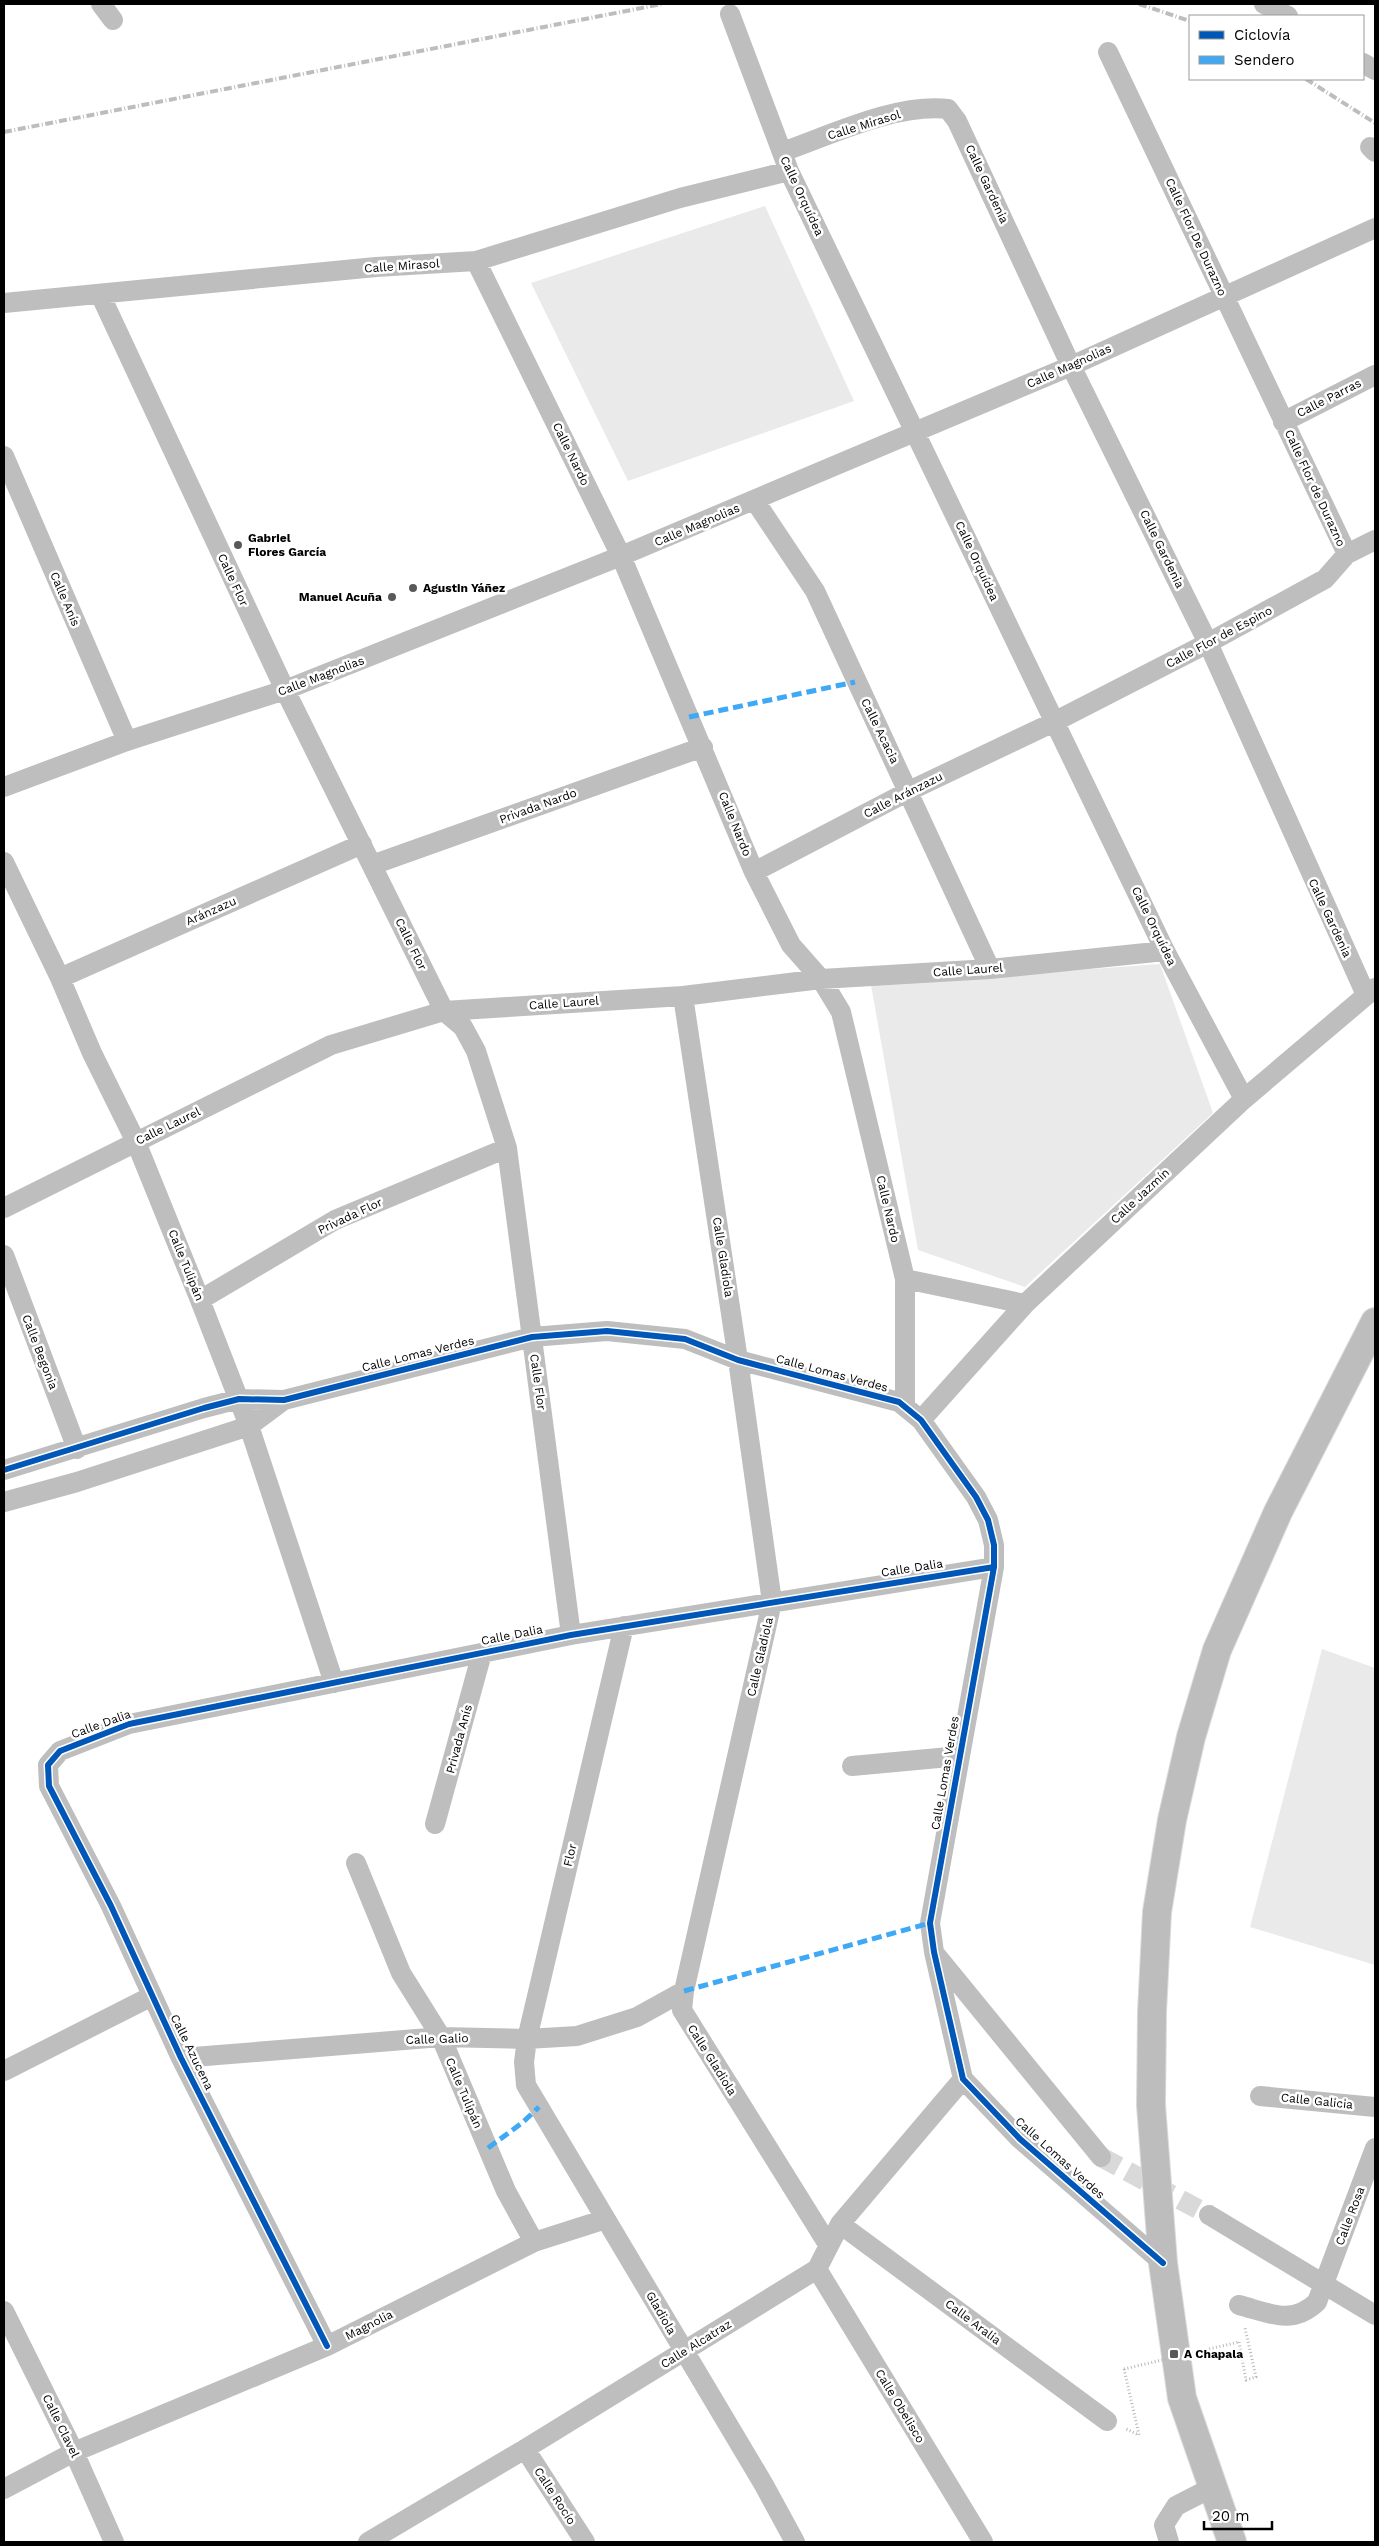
<svg xmlns="http://www.w3.org/2000/svg" width="1379" height="2546" font-family="'Work Sans',sans-serif">
  <rect width="100%" height="100%" fill="#fff"/>
  <path fill="#eaeaea" d="M765,206L854,401L628,481L531,283Z
    M1160,964L1213,1113L1025,1287L918,1250L871,985Z
    M1322,1649L1375,1668V1965L1250,1927Z"/>
  <g fill="none" stroke-linecap="round" stroke-linejoin="round">
    <path stroke="#d9d9d9" stroke-width="20" stroke-dasharray="20 10" stroke-linecap="butt" d="M1101,2157L1209,2215"/>
    <defs>
      <path id="trunk" d="M1232,2542L1182,2398L1163,2263L1151,2105L1152,2012L1157,1912L1172,1820L1191,1737L1217,1650L1278,1512L1375,1322"/>
    </defs>
    <use href="#trunk" stroke="#dbdbdb" stroke-width="30"/>
    <path stroke="#b8b8b8" stroke-width="3" stroke-dasharray="1 2.5" stroke-linecap="butt" d="M1239,2342L1246,2380L1256,2377L1245,2328
      M1124,2369L1139,2435L1126,2429"/>
    <path stroke="#bebebe" stroke-width="20" d="M101,4L113,20
      M1264,4L1288,16
      M730,14L789,171L1165,951L1244,1099
      M1108,52L1347,554
      M1363,63L1375,70
      M1370,147L1375,152
      M782,152C831,135 896,103 948,109L957,121L1071,366L1208,643L1366,995
      M476,261L621,556L754,872L791,945L821,979L841,1012L905,1279V1407
      M100,294L285,690L444,1011L463,1027L476,1051L507,1148L571,1635
      M4,303L376,267L476,261L680,198L789,171
      M1283,422L1375,375
      M4,456L127,741
      M755,501L815,591L990,969
      M4,787L127,741L285,690L621,556L1071,366L1375,228
      M4,862L60,978L92,1053L136,1142L200,1300L249,1426L334,1683
      M372,865L703,747
      M754,872L909,791L1054,722L1208,643L1325,579L1347,554L1375,540
      M60,978L362,844
      M683,996L738,1360L772,1602L684,1991L682,2010L829,2246
      M4,1208L331,1045L444,1011L683,996L821,979L990,969L1165,951
      M4,1255L77,1449
      M905,1279L1025,1304
      M200,1300L335,1220L507,1148
      M921,1420L1025,1304L1244,1099L1375,988
      M4,1470L204,1408L239,1399L284,1400L532,1337L607,1331L685,1339L738,1360L899,1402L921,1420L976,1497L988,1520L994,1545V1567L930,1923L934,1952L963,2079L1020,2139L1163,2263
      M4,1502L77,1482L249,1426L284,1400
      M624,1626L527,2039L524,2062L526,2085L764,2485L795,2542
      M852,1766L960,1756
      M435,1824L482,1653
      M356,1863L401,1973L441,2037L506,2191L534,2242
      M936,1955L1101,2157
      M181,2058L441,2037L527,2039L577,2036L637,2017L684,1991
      M4,2071L152,1996
      M1260,2096L1375,2107
      M1209,2215L1375,2315
      M840,2224L1107,2421
      M817,2269L983,2542
      M1239,2305C1269,2313 1292,2326 1317,2302L1375,2148
      M4,2311L74,2452L114,2542
      M327,2346L181,2058L111,1906L49,1786L48,1765L60,1751L129,1724L571,1635L994,1567
      M525,2449L585,2542
      M4,2489L74,2452L327,2346L534,2242L606,2219
      M368,2542L525,2449L817,2269L840,2224L963,2079
      M1169,2542L1164,2525L1176,2506L1211,2488"/>
    <use href="#trunk" stroke="#bdbdbd" stroke-width="28"/>
    <path stroke="#bdbdbd" stroke-width="4" stroke-dasharray="8 2.5 1 2.5" stroke-linecap="butt" d="M1139,4L1190,21
      M1306,79L1375,123
      M4,132L662,4"/>
    <path stroke="#b8b8b8" stroke-width="3" stroke-dasharray="1 2.5" stroke-linecap="butt" d="M1124,2369L1239,2342"/>
    <path stroke="#3fa9f5" stroke-width="5" stroke-dasharray="10 5" stroke-linecap="butt" d="M689,717L855,682
      M684,1991L930,1923
      M488,2148L522,2123L539,2107"/>
    <defs>
      <path id="cycleway" d="M4,1470L204,1408L239,1399L284,1400L532,1337L607,1331L685,1339L738,1360L899,1402L921,1420L976,1497L988,1520L994,1545V1567L930,1923L934,1952L963,2079L1020,2139L1163,2263
        M327,2346L181,2058L111,1906L49,1786L48,1765L60,1751L129,1724L571,1635L994,1567"/>
    </defs>
    <use href="#cycleway" stroke="#fff" stroke-width="9"/>
    <use href="#cycleway" stroke="#0057b8" stroke-width="6"/>
  </g>
  <g fill="#595959" stroke="#fff" stroke-width="2">
    <circle cx="238" cy="545" r="5"/>
    <circle cx="413" cy="588" r="5"/>
    <circle cx="392" cy="597" r="5"/>
    <rect x="1169" y="2349" width="10" height="10" rx="2.5"/>
  </g>
  <g text-anchor="middle" dominant-baseline="central" stroke-width="5" stroke-linejoin="round" paint-order="stroke">
    <g font-size="12" fill="#000" stroke="#fff">
      <text transform="translate(864 125) rotate(-17)">Calle Mirasol</text>
      <text transform="translate(987 184) rotate(65)">Calle Gardenia</text>
      <text transform="translate(802 196) rotate(65)">Calle Orquídea</text>
      <text transform="translate(1196 237) rotate(65)">Calle Flor De Durazno</text>
      <text transform="translate(402 266) rotate(-4)">Calle Mirasol</text>
      <text transform="translate(1069 366) rotate(-24)">Calle Magnolias</text>
      <text transform="translate(1329 398) rotate(-27)">Calle Parras</text>
      <text transform="translate(571 454) rotate(64)">Calle Nardo</text>
      <text transform="translate(1315 488) rotate(65)">Calle Flor de Durazno</text>
      <text transform="translate(697 525) rotate(-23)">Calle Magnolias</text>
      <text transform="translate(1162 549) rotate(64)">Calle Gardenia</text>
      <text transform="translate(977 561) rotate(65)">Calle Orquídea</text>
      <text transform="translate(233 580) rotate(65)">Calle Flor</text>
      <text transform="translate(65 599) rotate(67)">Calle Anís</text>
      <text transform="translate(1219 637) rotate(-28)">Calle Flor de Espino</text>
      <text transform="translate(321 676) rotate(-21)">Calle Magnolias</text>
      <text transform="translate(880 731) rotate(64)">Calle Acacia</text>
      <text transform="translate(903 795) rotate(-27)">Calle Aránzazu</text>
      <text transform="translate(538 806) rotate(-20)">Privada Nardo</text>
      <text transform="translate(735 824) rotate(68)">Calle Nardo</text>
      <text transform="translate(211 911) rotate(-24)">Aránzazu</text>
      <text transform="translate(1330 918) rotate(65)">Calle Gardenia</text>
      <text transform="translate(1154 926) rotate(64)">Calle Orquídea</text>
      <text transform="translate(411 944) rotate(64)">Calle Flor</text>
      <text transform="translate(968 970) rotate(-4)">Calle Laurel</text>
      <text transform="translate(564 1003) rotate(-4)">Calle Laurel</text>
      <text transform="translate(168 1126) rotate(-26)">Calle Laurel</text>
      <text transform="translate(1140 1196) rotate(-43)">Calle Jazmín</text>
      <text transform="translate(888 1209) rotate(77)">Calle Nardo</text>
      <text transform="translate(350 1216) rotate(-25)">Privada Flor</text>
      <text transform="translate(723 1257) rotate(81)">Calle Gladiola</text>
      <text transform="translate(186 1265) rotate(68)">Calle Tulipán</text>
      <text transform="translate(40 1352) rotate(69)">Calle Begonia</text>
      <text transform="translate(418 1354) rotate(-14)">Calle Lomas Verdes</text>
      <text transform="translate(832 1373) rotate(15)">Calle Lomas Verdes</text>
      <text transform="translate(538 1382) rotate(82)">Calle Flor</text>
      <text transform="translate(912 1568) rotate(-9)">Calle Dalia</text>
      <text transform="translate(512 1635) rotate(-11)">Calle Dalia</text>
      <text transform="translate(760 1657) rotate(-77)">Calle Gladiola</text>
      <text transform="translate(101 1724) rotate(-20)">Calle Dalia</text>
      <text transform="translate(459 1739) rotate(-75)">Privada Anís</text>
      <text transform="translate(945 1773) rotate(-80)">Calle Lomas Verdes</text>
      <text transform="translate(570 1855) rotate(-77)">Flor</text>
      <text transform="translate(437 2039) rotate(-2)">Calle Galio</text>
      <text transform="translate(192 2052) rotate(64)">Calle Azucena</text>
      <text transform="translate(712 2060) rotate(58)">Calle Gladiola</text>
      <text transform="translate(464 2093) rotate(67)">Calle Tulipán</text>
      <text transform="translate(1317 2101) rotate(6)">Calle Galicia</text>
      <text transform="translate(1060 2158) rotate(42)">Calle Lomas Verdes</text>
      <text transform="translate(1350 2216) rotate(-69)">Calle Rosa</text>
      <text transform="translate(661 2313) rotate(60)">Gladiola</text>
      <text transform="translate(973 2322) rotate(37)">Calle Aralia</text>
      <text transform="translate(369 2325) rotate(-27)">Magnolia</text>
      <text transform="translate(696 2344) rotate(-32)">Calle Alcatraz</text>
      <text transform="translate(900 2406) rotate(59)">Calle Obelisco</text>
      <text transform="translate(61 2426) rotate(64)">Calle Clavel</text>
      <text transform="translate(555 2496) rotate(57)">Calle Rocío</text>
    </g>
    <g font-size="12" font-weight="bold" fill="#000" stroke="#fff" text-anchor="start">
      <text x="248" y="538">Gabriel<tspan x="248" dy="14">Flores García</tspan></text>
      <text x="423" y="588">Agustin Yáñez</text>
      <text x="382" y="597" text-anchor="end">Manuel Acuña</text>
      <text x="1184" y="2354">A Chapala</text>
    </g>
  </g>
  <rect width="1379" height="2546" fill="none" stroke="#000000" stroke-width="10"/>
  <rect x="1189" y="15" width="175" height="65" fill="#ffffff" stroke="#999999"/>
  <rect x="1199" y="31" width="25" height="8" fill="#0057b8" stroke="#999999"/>
  <text x="1234" y="40" font-size="15" fill="#000000">Ciclovía</text>
  <rect x="1199" y="56" width="25" height="8" fill="#3fa9f5" stroke="#999999"/>
  <text x="1234" y="65" font-size="15" fill="#000000">Sendero</text>
  <path d="M1204 2521v8h68v-8" fill="none" stroke="#000000" stroke-width="2.5"/>
  <text x="1212" y="2521" font-size="15" fill="#000000" stroke="#ffffff" stroke-width="4" paint-order="stroke">20 m</text>
</svg>
